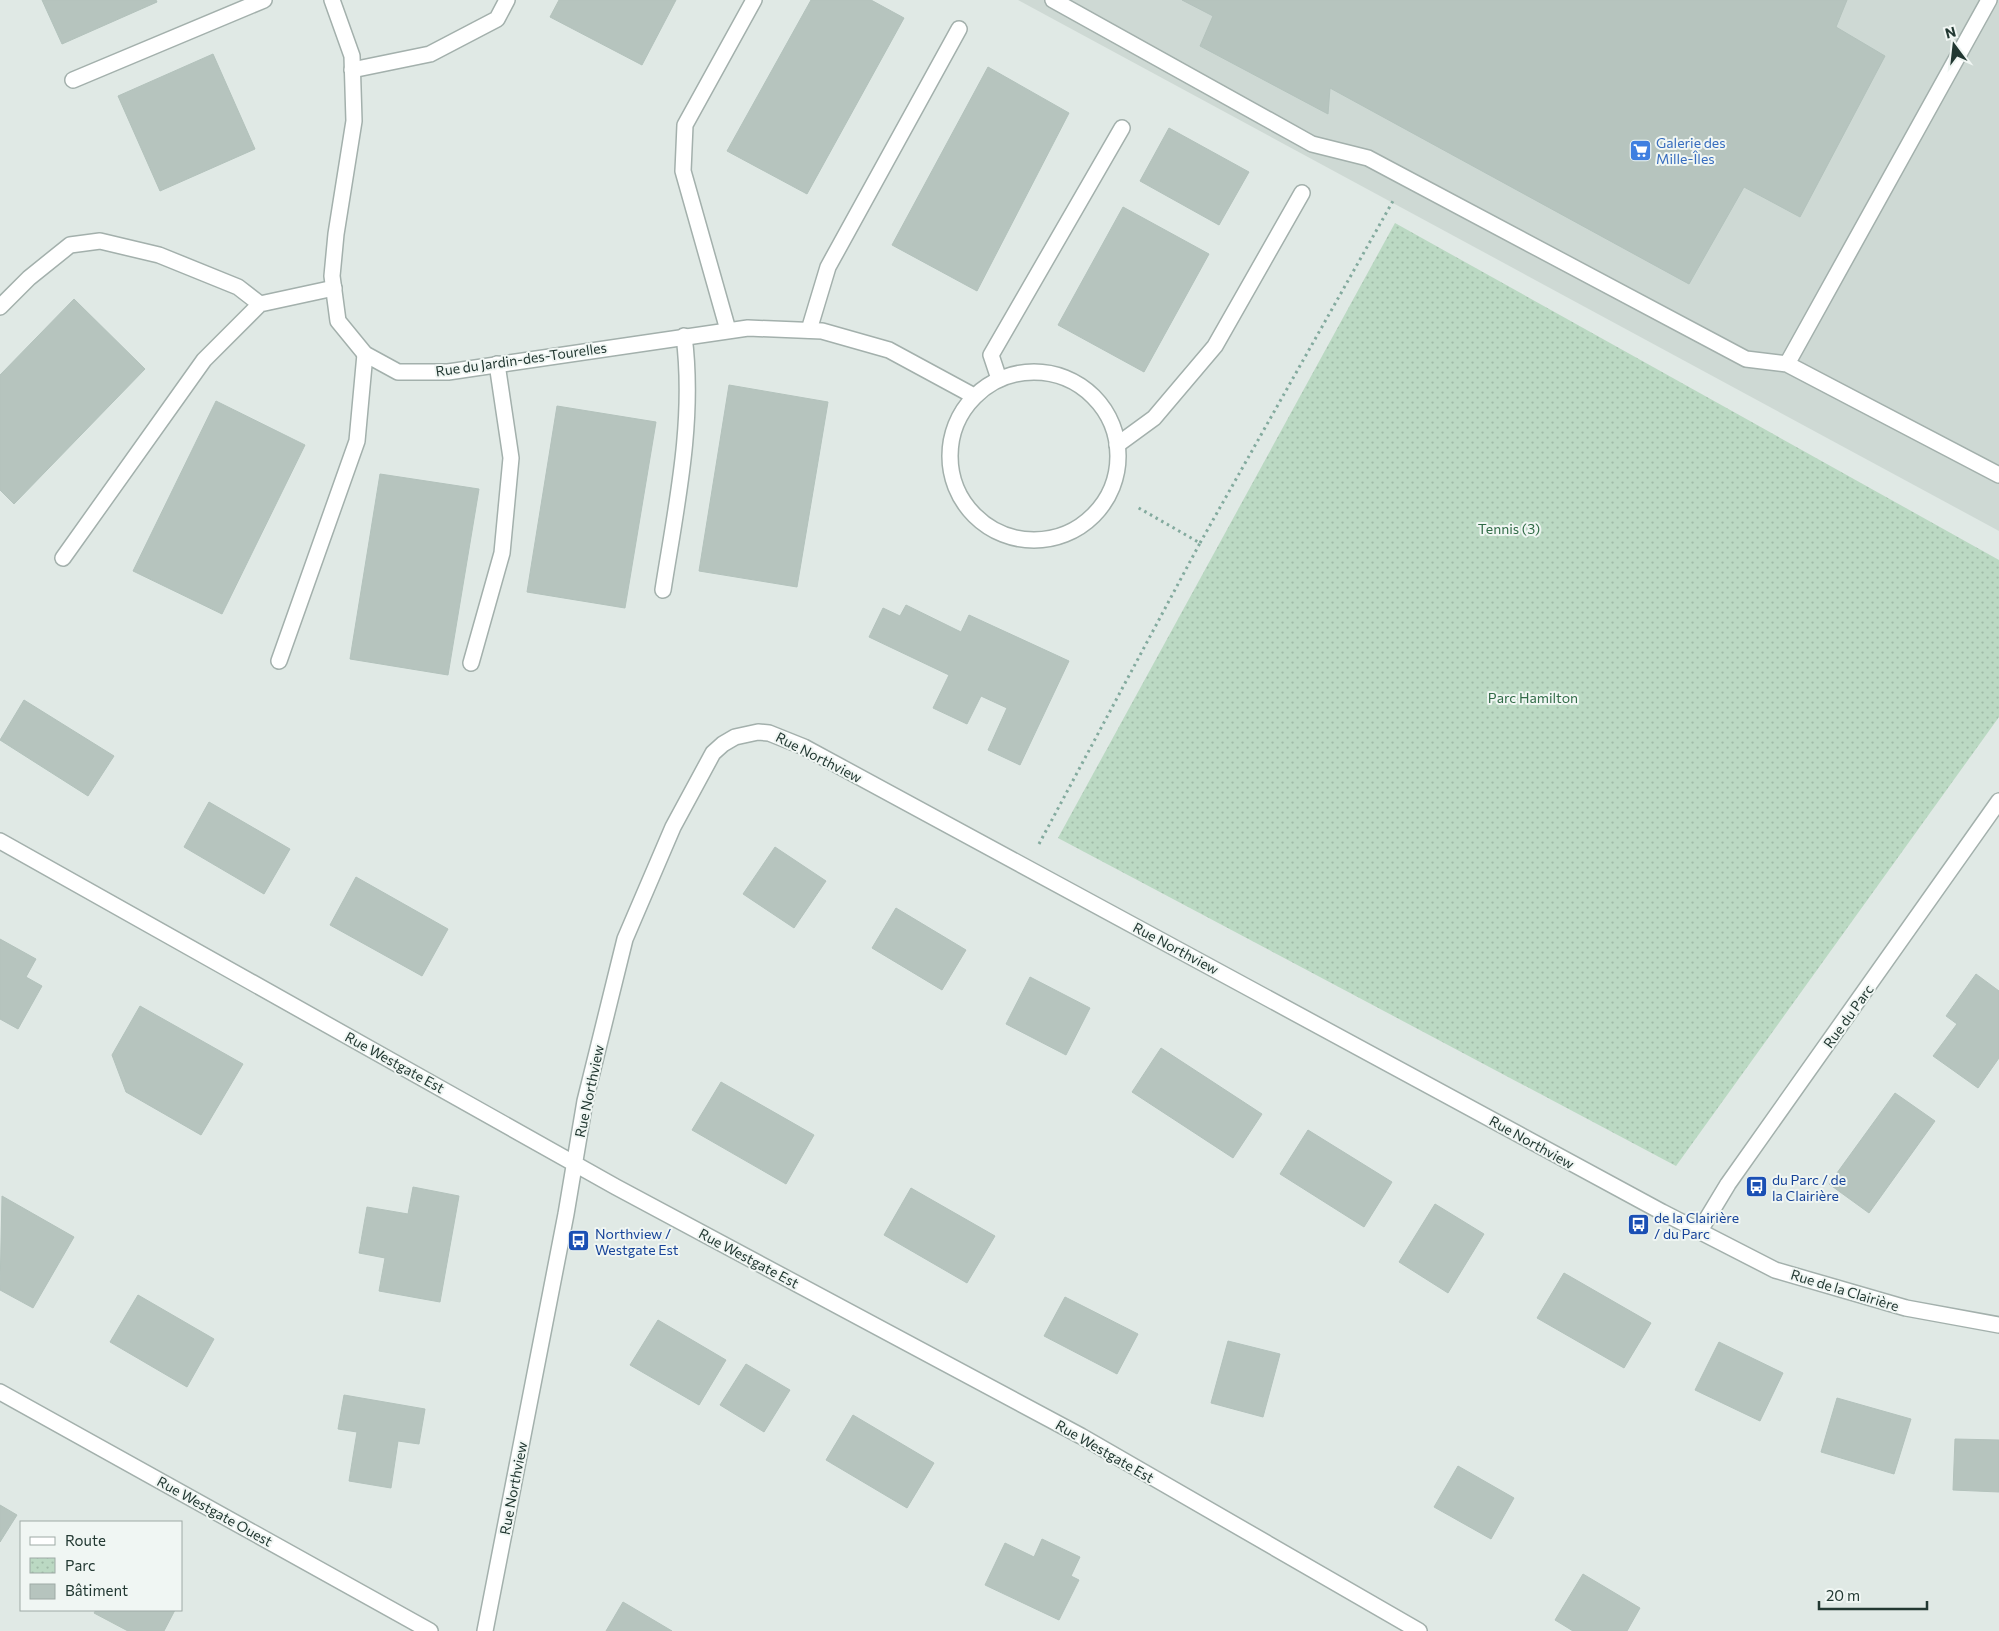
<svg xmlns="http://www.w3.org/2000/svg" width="1999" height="1631" font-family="Commissioner,sans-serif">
  <defs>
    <pattern id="park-dots" width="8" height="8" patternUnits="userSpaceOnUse" patternTransform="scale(1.25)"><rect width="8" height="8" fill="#bbd9c3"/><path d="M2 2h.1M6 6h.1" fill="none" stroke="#a0bba8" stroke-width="1.8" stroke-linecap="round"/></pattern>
  </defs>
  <rect width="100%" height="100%" fill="#e0e9e5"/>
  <path fill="#ced9d4" d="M1018,0H1999V531Z"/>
  <path fill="url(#park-dots)" d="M1395,223L1999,560V717L1676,1166L1058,838Z"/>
  <path fill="#b6c4be" stroke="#b3c2bc" d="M42,0H156L157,2L62,44Z
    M559,0H676L642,65L550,17Z
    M811,0H871L904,18L807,194L727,151Z
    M1182,0H1847L1836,27L1885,56L1800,217L1744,187L1689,284L1330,88L1328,114L1200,46L1213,16Z
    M213,54L255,149L160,191L118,96Z
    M988,67L1069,113L977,291L892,245Z
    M1169,128L1249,172L1219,225L1140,181Z
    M1123,207L1209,254L1144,372L1058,325Z
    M74,299L145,369L14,504L0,490V375Z
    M729,385L828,402L797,587L699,571Z
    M216,401L305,445L222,614L133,571Z
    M557,406L656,422L625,608L527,592Z
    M380,474L479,489L448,675L350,659Z
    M906,605L961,632L969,615L1069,661L1020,765L988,750L1007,708L981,696L967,724L933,708L949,675L869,637L883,608L900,616Z
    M24,700L114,756L88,796L0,740Z
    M209,802L290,849L264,894L184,847Z
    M775,847L826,881L794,928L743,894Z
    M356,877L448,929L422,976L330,925Z
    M896,908L966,950L942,990L872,948Z
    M0,939L36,959L26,977L42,986L18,1029L0,1019Z
    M1976,974L1999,991V1058L1978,1088L1933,1056L1957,1024L1946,1016Z
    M1030,977L1090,1008L1066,1055L1006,1024Z
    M140,1006L243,1064L201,1135L126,1092L112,1055Z
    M1161,1048L1262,1114L1233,1158L1132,1092Z
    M721,1082L814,1135L786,1184L692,1130Z
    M1895,1093L1935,1121L1869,1213L1829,1184Z
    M1308,1130L1392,1182L1364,1227L1280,1174Z
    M413,1187L459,1196L440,1302L379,1291L385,1258L359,1253L367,1207L408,1214Z
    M911,1188L995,1236L967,1283L884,1235Z
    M2,1196L74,1237L33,1308L0,1290Z
    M1435,1204L1484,1234L1448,1293L1399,1262Z
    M1564,1273L1651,1323L1624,1368L1537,1318Z
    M138,1295L214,1339L187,1387L110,1342Z
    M1065,1297L1138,1334L1117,1374L1044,1336Z
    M658,1320L726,1360L699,1405L630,1365Z
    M1228,1341L1280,1354L1263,1417L1211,1403Z
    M1719,1342L1783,1373L1760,1421L1695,1390Z
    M746,1364L790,1390L764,1432L720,1405Z
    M344,1395L425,1409L419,1444L398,1441L391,1488L349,1481L357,1432L338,1429Z
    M1837,1398L1911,1419L1894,1474L1821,1452Z
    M853,1415L934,1463L907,1508L826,1460Z
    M1955,1439L1999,1440V1492L1953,1490Z
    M1458,1466L1514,1498L1491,1539L1434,1507Z
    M0,1505L17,1515L0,1542Z
    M1042,1539L1080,1557L1071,1576L1079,1580L1059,1620L985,1585L1005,1543L1034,1557Z
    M1583,1574L1640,1608L1627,1631H1573L1555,1620Z
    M623,1602L672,1631H606Z
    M96,1610H175L164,1631H128L94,1613Z"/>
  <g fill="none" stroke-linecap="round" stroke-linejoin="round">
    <defs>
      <path id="service" d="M1053,0L1312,144L1368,158L1746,359L1787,364
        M1989,0L1787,364L1999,475
        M352,70L430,54L497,19L507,0
        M73,80L264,0
        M0,307L29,278L70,245L100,241L159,255L238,287L260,304
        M728,330L683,171L685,125L754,0
        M809,330L828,267L959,29
        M999,379L991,355L1122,128
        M1117,445L1154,418L1215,346L1302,193
        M63,558L204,360L260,304L334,288
        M663,590C676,507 695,421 684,336
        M279,661L357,441L365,354
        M471,663L502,553L511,458L497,364"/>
      <path id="minor" d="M332,0L352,56L354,121L336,234L332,276L338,321L365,354L398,372H448L748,328L822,331L889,350L974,396
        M950 456a84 84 0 1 1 168 0a84 84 0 1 1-168 0Z
        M0,841L616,1187L1081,1436L1419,1631
        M1699,1232L1728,1184L1999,801
        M0,1392L430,1631
        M485,1631L566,1214L585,1101L625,939L673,827L713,753L723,744L735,737L758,732L769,733L804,747L1662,1212L1775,1270L1906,1308L1999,1325"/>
    </defs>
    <use href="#service" stroke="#a3b0ac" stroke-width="18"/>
    <use href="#minor" stroke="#a3b0ac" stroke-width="18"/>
    <path stroke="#83aa9e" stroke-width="3" stroke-dasharray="2.5 4" stroke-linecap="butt" d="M1200,543L1393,201
      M1039,844L1200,543L1137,507"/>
    <use href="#service" stroke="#fff" stroke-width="15"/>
    <use href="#minor" stroke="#fff" stroke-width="15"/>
  </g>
  <defs>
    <symbol id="supermarket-square" viewBox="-11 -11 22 22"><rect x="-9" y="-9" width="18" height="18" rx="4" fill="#3f7fe0" stroke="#f0f6f3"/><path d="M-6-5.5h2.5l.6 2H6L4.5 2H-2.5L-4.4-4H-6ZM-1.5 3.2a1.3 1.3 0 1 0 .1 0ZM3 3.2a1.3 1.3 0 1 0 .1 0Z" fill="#fff"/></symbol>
    <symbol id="bus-square" viewBox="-11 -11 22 22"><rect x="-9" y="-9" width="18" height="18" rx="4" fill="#1a4fb4" stroke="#f0f6f3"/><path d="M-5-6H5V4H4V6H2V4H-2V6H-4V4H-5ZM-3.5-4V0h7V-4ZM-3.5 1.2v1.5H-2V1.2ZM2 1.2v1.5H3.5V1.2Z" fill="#fff"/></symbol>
  </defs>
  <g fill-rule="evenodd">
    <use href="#supermarket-square" x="1628" y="138" width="25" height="25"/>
    <use href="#bus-square" x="1744" y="1174" width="25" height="25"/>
    <use href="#bus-square" x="1626" y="1212" width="25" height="25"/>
    <use href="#bus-square" x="566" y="1228" width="25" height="25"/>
  </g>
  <g text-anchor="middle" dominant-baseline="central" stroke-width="4" stroke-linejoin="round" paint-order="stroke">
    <g font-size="14" fill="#366cbe" stroke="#f0f6f3" text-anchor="start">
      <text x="1656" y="142">Galerie des<tspan x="1656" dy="16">Mille-Îles</tspan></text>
    </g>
    <g font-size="14" fill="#223832" stroke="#f0f6f3">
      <text transform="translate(521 359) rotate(-8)">Rue du Jardin-des-Tourelles</text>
      <text transform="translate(819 757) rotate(27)">Rue Northview</text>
      <text transform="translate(1176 948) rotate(28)">Rue Northview</text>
      <text transform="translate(1848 1016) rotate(-54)">Rue du Parc</text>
      <text transform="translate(395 1062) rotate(29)">Rue Westgate Est</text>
      <text transform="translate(589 1091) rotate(-78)">Rue Northview</text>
      <text transform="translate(1532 1142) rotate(29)">Rue Northview</text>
      <text transform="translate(749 1258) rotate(28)">Rue Westgate Est</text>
      <text transform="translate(1845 1290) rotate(17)">Rue de la Clairière</text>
      <text transform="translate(1105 1451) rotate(30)">Rue Westgate Est</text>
      <text transform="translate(513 1488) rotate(-79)">Rue Northview</text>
      <text transform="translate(215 1511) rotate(29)">Rue Westgate Ouest</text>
    </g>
    <g font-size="14" fill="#316b47" stroke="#f0f6f3">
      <text x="1509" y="528">Tennis (3)</text>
      <text x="1533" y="697">Parc Hamilton</text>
    </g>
    <g font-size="14" fill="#164399" stroke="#f0f6f3" text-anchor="start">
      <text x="1772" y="1179">du Parc / de<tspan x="1772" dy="16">la Clairière</tspan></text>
      <text x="1654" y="1217">de la Clairière<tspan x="1654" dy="16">/ du Parc</tspan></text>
      <text x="595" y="1233">Northview /<tspan x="595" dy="16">Westgate Est</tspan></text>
    </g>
  </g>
  <rect x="20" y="1521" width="162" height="90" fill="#f0f6f3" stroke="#9eaaa6"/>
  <rect x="30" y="1537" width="25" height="8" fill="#ffffff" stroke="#9eaaa6"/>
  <text x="65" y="1546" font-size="15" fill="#223832">Route</text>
  <rect x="30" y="1558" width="25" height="15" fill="url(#park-dots)" stroke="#9eaaa6"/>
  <text x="65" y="1571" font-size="15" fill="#223832">Parc</text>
  <rect x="30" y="1584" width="25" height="15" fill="#b6c4be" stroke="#9eaaa6"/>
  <text x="65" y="1596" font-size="15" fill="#223832">Bâtiment</text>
  <g transform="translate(1954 45) rotate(345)" stroke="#f0f6f3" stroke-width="4" paint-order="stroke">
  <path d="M0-4L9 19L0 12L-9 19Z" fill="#223832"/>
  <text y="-8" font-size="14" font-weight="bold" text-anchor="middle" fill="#223832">N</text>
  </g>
  <path d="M1819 1601v8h108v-8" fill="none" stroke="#223832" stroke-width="2.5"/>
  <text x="1826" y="1601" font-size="15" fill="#223832" stroke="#f0f6f3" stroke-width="4" paint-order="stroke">20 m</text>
</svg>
